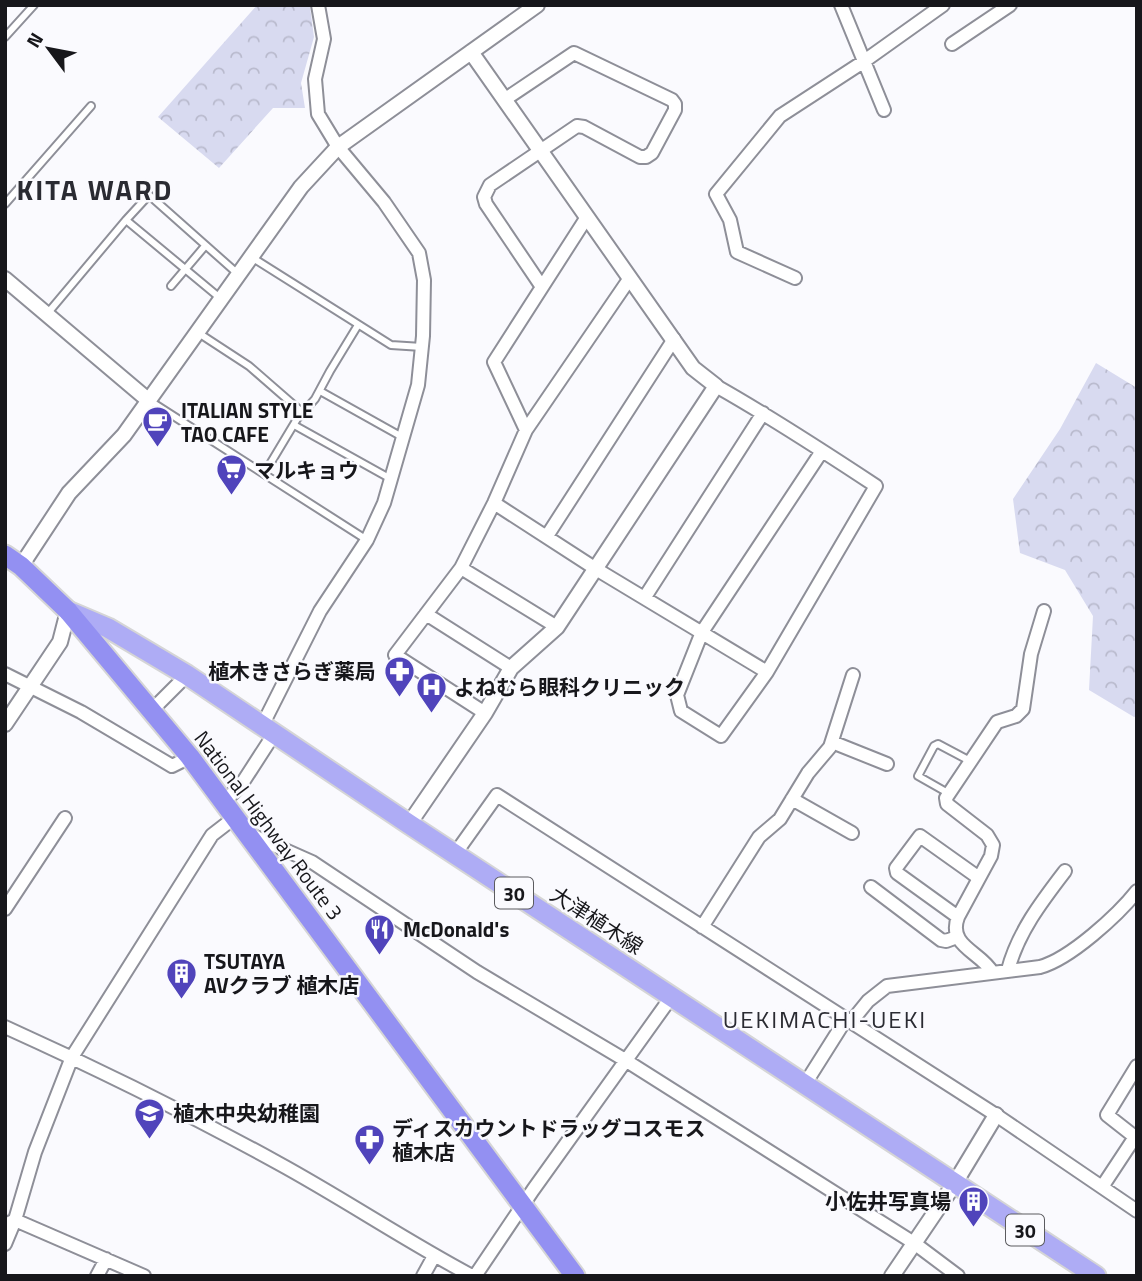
<svg xmlns="http://www.w3.org/2000/svg" width="1142" height="1281" font-family="'Titillium Web','Noto Sans JP',sans-serif">
  <defs>
    <pattern id="forest-crowns" width="20" height="18" patternUnits="userSpaceOnUse" patternTransform="scale(1.75)"><rect width="20" height="18" fill="#d8daf0"/><path d="M2 6a3 3 0 1 1 6 0M12 15a3 3 0 1 1 6 0" fill="none" stroke="#b9bacd"/></pattern>
  </defs>
  <rect width="100%" height="100%" fill="#fafafe"/>
  <path fill="url(#forest-crowns)" d="M257,5L310,7L314,37L301,83L305,108H273L219,168L158,117Z
    M1096,363L1137,388V716L1134,717L1089,690L1093,616L1065,570L1020,553L1013,499L1060,429Z"/>
  <g fill="none" stroke-linecap="round" stroke-linejoin="round">
    <defs>
      <path id="service" d="M5,37L34,5
        M5,204L91,106
        M126,220L149,195L238,274
        M253,258L391,345L422,347
        M171,286L205,246
        M47,314L126,220L220,298
        M197,332L249,366L303,413
        M320,391L404,438
        M150,401L367,540
        M294,425L391,479
        M264,474L297,419L315,399L330,371L358,325
        M948,793L918,776L934,746L938,744L970,761"/>
      <path id="minor" d="M841,5L884,110
        M952,44L1010,5
        M504,100L574,53L672,100L675,104V110L652,153L646,157H640L584,127L577,126L490,185L484,197L486,204L542,287
        M587,217L494,362L526,430L630,278
        M795,278L737,252L730,220L716,194L780,116L863,62L943,5
        M716,386C771,417 823,451 876,486L767,672L721,736L681,711L677,695L702,632L822,451
        M494,503L596,569L767,672
        M547,536L674,339
        M461,568L557,627
        M645,597L763,413
        M426,614L511,668
        M5,674L81,712L172,766L190,757
        M151,711L187,675
        M485,713L395,655L461,568L494,503L526,430
        M262,726L320,611L367,540L384,503L418,385L423,336L424,280L419,253L384,202L338,147L318,114L315,79L324,39L318,5
        M832,742L887,764
        M792,799L852,833
        M223,803L241,785L274,734
        M249,834L312,862L477,972L625,1060L914,1243L958,1276
        M455,854L497,795L996,1115L1137,1211
        M871,887L941,940L946,941L957,937
        M5,909L65,818
        M958,917L897,873L896,868L920,836L979,878
        M702,927L759,837L780,819L808,773L830,747L853,675
        M1008,970C1018,932 1042,901 1065,871
        M992,972C981,952 947,946 958,917L991,856L993,845L987,835L947,804L946,798L997,722L1016,716L1023,709L1031,654L1044,611
        M851,1022L868,1001L887,986L1040,967C1070,959 1118,915 1137,891
        M5,1027C98,1069 189,1114 278,1163C344,1199 406,1241 472,1276
        M805,1084L846,1019
        M1102,1187L1135,1137L1107,1115L1137,1066
        M5,1225L15,1220L35,1152L72,1057L212,835L234,818
        M5,1244L15,1220L144,1276
        M97,1276L106,1259
        M423,1276L434,1256
        M475,1276L533,1190L672,996"/>
      <path id="tertiary" d="M5,279L148,400
        M21,566L69,493L124,435L301,187L338,147L537,5
        M5,724L60,642L68,611
        M409,824L485,713L511,668L557,627L716,386L693,368L471,52
        M892,1276L955,1183L996,1115"/>
      <path id="primary" d="M68,611L108,628L187,675L409,824L1096,1276"/>
      <path id="trunk" d="M5,555L21,566L68,611L190,757L575,1276"/>
    </defs>
    <use href="#service" stroke="#8e8f98" stroke-width="10"/>
    <use href="#minor" stroke="#8e8f98" stroke-width="16"/>
    <use href="#tertiary" stroke="#8e8f98" stroke-width="18"/>
    <use href="#primary" stroke="#d5d5d6" stroke-width="23"/>
    <use href="#trunk" stroke="#d5d5d6" stroke-width="23"/>
    <use href="#service" stroke="#fff" stroke-width="6"/>
    <use href="#minor" stroke="#fff" stroke-width="12"/>
    <use href="#tertiary" stroke="#fff" stroke-width="14"/>
    <use href="#primary" stroke="#aeacf5" stroke-width="19"/>
    <use href="#trunk" stroke="#9390f2" stroke-width="19"/>
  </g>
  <defs>
    <symbol id="cafe-pin" viewBox="-11 -11 22 30"><path d="M0 17L-7.5 6A9.5 9.5 0 1 1 7.5 6Z" fill="#5044bb" stroke="#fafafe"/><path d="M-5.5-4.5H6V0H3Q3 3.5 0 3.5H-2.5Q-5.5 3.5-5.5 0ZM3-3.2v2h1.7v-2ZM-6 4.5H4V6H-6Z" fill="#fff"/></symbol>
    <symbol id="supermarket-pin" viewBox="-11 -11 22 30"><path d="M0 17L-7.5 6A9.5 9.5 0 1 1 7.5 6Z" fill="#5044bb" stroke="#fafafe"/><path d="M-6-5.5h2.5l.6 2H6L4.5 2H-2.5L-4.4-4H-6ZM-1.5 3.2a1.3 1.3 0 1 0 .1 0ZM3 3.2a1.3 1.3 0 1 0 .1 0Z" fill="#fff"/></symbol>
    <symbol id="pharmacy-pin" viewBox="-11 -11 22 30"><path d="M0 17L-7.5 6A9.5 9.5 0 1 1 7.5 6Z" fill="#5044bb" stroke="#fafafe"/><path d="M-2-6h4v4h4v4h-4v4h-4v-4h-4v-4h4Z" fill="#fff"/></symbol>
    <symbol id="hospital-pin" viewBox="-11 -11 22 30"><path d="M0 17L-7.5 6A9.5 9.5 0 1 1 7.5 6Z" fill="#5044bb" stroke="#fafafe"/><path d="M-5-5h3v3.5h4V-5h3V5h-3V1.5h-4V5h-3Z" fill="#fff"/></symbol>
    <symbol id="restaurant-pin" viewBox="-11 -11 22 30"><path d="M0 17L-7.5 6A9.5 9.5 0 1 1 7.5 6Z" fill="#5044bb" stroke="#fafafe"/><path d="M-5-6h1v4h1v-4h1v4h1v-4h1v5L-1.5 .5V6h-2V.5L-5-1ZM5-6V6H3V1.5H1.5Q1.5-4 5-6Z" fill="#fff"/></symbol>
    <symbol id="building-pin" viewBox="-11 -11 22 30"><path d="M0 17L-7.5 6A9.5 9.5 0 1 1 7.5 6Z" fill="#5044bb" stroke="#fafafe"/><path d="M-4-6H4V6H1V3H-1V6H-4ZM-2.5-4.3h1.7v1.8h-1.7ZM.8-4.3h1.7v1.8H.8ZM-2.5-1h1.7V.8h-1.7ZM.8-1h1.7V.8H.8Z" fill="#fff"/></symbol>
    <symbol id="school-pin" viewBox="-11 -11 22 30"><path d="M0 17L-7.5 6A9.5 9.5 0 1 1 7.5 6Z" fill="#5044bb" stroke="#fafafe"/><path d="M0-5L7-2L0 1L-7-2ZM-4 1L0 2.5L4 1V4Q0 6-4 4Z" fill="#fff"/></symbol>
  </defs>
  <g fill-rule="evenodd">
    <use href="#cafe-pin" x="140" y="404" width="35" height="47"/>
    <use href="#supermarket-pin" x="214" y="452" width="35" height="47"/>
    <use href="#pharmacy-pin" x="382" y="654" width="35" height="47"/>
    <use href="#hospital-pin" x="414" y="670" width="35" height="47"/>
    <use href="#restaurant-pin" x="362" y="912" width="35" height="47"/>
    <use href="#building-pin" x="164" y="956" width="35" height="47"/>
    <use href="#school-pin" x="132" y="1096" width="35" height="47"/>
    <use href="#pharmacy-pin" x="352" y="1122" width="35" height="47"/>
    <use href="#building-pin" x="956" y="1184" width="35" height="47"/>
  </g>
  <g text-anchor="middle" dominant-baseline="central" stroke-width="5" stroke-linejoin="round" paint-order="stroke">
    <g fill="#fafafe" stroke="#5b5b5f" stroke-width="2">
      <rect x="495" y="877.5" width="38" height="31" rx="5"/>
      <rect x="1006" y="1214.5" width="38" height="31" rx="5"/>
    </g>
    <g font-size="19" font-weight="bold" fill="#17171b">
      <text x="514" y="893">30</text>
      <text x="1025" y="1230">30</text>
    </g>
    <g font-size="21" font-weight="bold" fill="#17171b" stroke="#fafafe" text-anchor="start">
      <text x="181" y="410">ITALIAN STYLE<tspan x="181" dy="24">TAO CAFE</tspan></text>
      <text x="254" y="470">マルキョウ</text>
      <text x="376" y="671" text-anchor="end">植木きさらぎ薬局</text>
      <text x="454" y="687">よねむら眼科クリニック</text>
      <text x="403" y="929">McDonald's</text>
      <text x="204" y="961">TSUTAYA<tspan x="204" dy="24">AVクラブ 植木店</tspan></text>
      <text x="173" y="1113">植木中央幼稚園</text>
      <text x="392" y="1128">ディスカウントドラッグコスモス<tspan x="392" dy="24">植木店</tspan></text>
      <text x="951" y="1201" text-anchor="end">小佐井写真場</text>
    </g>
    <g font-size="21" fill="#17171b" stroke="#fafafe">
      <text transform="translate(269 825) rotate(53)">National Highway Route 3</text>
      <text transform="translate(597 920) rotate(33)">大津植木線</text>
    </g>
    <g font-size="24" letter-spacing="2" fill="#2a2b32" stroke="#fafafe">
      <text x="825" y="1019">UEKIMACHI-UEKI</text>
    </g>
    <g font-size="28" font-weight="bold" letter-spacing="2" fill="#2a2b32" stroke="#fafafe">
      <text x="95" y="189">KITA WARD</text>
    </g>
  </g>
  <rect width="1142" height="1281" fill="none" stroke="#17171b" stroke-width="14"/>
  <g transform="translate(49 49) rotate(302)" stroke="#fafafe" stroke-width="5" paint-order="stroke">
  <path d="M0-5L12 26L0 18L-12 26Z" fill="#17171b"/>
  <text y="-10" font-size="19" font-weight="bold" text-anchor="middle" fill="#17171b">N</text>
  </g>
</svg>
